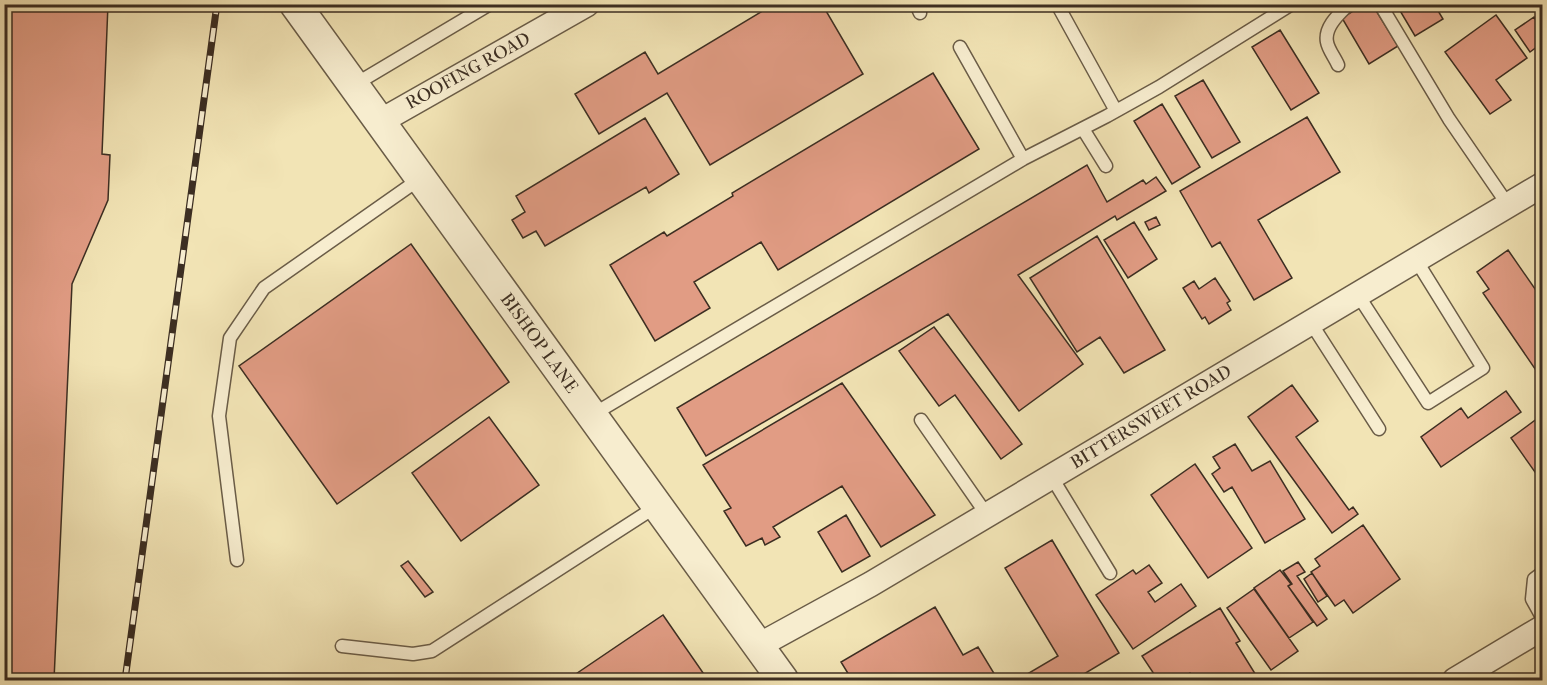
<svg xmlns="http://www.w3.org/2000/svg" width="1547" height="685" font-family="'IM FELL French Canon',serif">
  <rect width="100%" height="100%" fill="#f2e4b5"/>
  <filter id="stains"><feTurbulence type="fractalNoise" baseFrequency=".00333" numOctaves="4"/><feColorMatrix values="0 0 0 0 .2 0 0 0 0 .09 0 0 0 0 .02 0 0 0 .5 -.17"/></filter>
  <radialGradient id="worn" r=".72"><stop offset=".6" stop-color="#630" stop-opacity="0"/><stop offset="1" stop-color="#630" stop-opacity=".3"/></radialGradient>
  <path fill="#e19c84" stroke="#3c2e22" stroke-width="1.5" d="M4,4H108L102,154L110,155L108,200L72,284L54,680H4Z
    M774,4H822L863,74L710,165L667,93L599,134L575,94L645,52L658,74Z
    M1364,4H1372L1398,46L1369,64L1342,18Z
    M1396,4H1434L1443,19L1415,36Z
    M1496,15L1527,58L1496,80L1511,100L1490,114L1445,52Z
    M1534,17L1542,30V43L1530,52L1515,30Z
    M1280,30L1319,93L1291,110L1252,47Z
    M933,73L979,149L778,270L761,242L694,282L710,308L655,341L610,265L664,232L667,236L733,196L732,193Z
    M1203,80L1240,142L1212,158L1175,96Z
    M1162,104L1200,167L1172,184L1134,121Z
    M1307,117L1340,172L1258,220L1292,278L1254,300L1220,242L1212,247L1180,191Z
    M645,118L679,174L649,193L646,187L545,246L536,231L523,238L512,220L525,212L516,196Z
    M1087,165L1107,202L1143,180L1146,184L1156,177L1166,191L1117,220L1115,216L1018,275L1083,364L1019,411L948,314L706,456L677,408Z
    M1156,217L1160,225L1149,230L1145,222Z
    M1134,222L1157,259L1128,278L1104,240Z
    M1097,236L1165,350L1124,373L1100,337L1077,352L1030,278Z
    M411,244L509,382L337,504L239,366Z
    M1508,250L1542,299V379L1483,293L1489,289L1477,272Z
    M1215,278L1230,301L1227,303L1231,310L1209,324L1205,317L1202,319L1183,288L1194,281L1199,289Z
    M934,327L1022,444L1001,459L955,395L939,406L899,351Z
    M842,383L935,515L881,547L842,486L773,527L780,537L765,545L762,538L746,546L724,511L731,508L703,465Z
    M1292,385L1318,421L1296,437L1349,510L1353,507L1358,514L1332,533L1248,417Z
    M1506,391L1521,412L1441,467L1421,437L1461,408L1468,418Z
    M1542,415V482L1511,438Z
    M489,417L539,485L461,541L412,473Z
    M1235,444L1252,471L1270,461L1305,519L1265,543L1232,487L1224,492L1212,474L1220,468L1213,457Z
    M1195,464L1252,548L1208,578L1151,495Z
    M846,515L870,556L842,572L818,532Z
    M1363,525L1400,579L1353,613L1344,600L1335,606L1311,572L1320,566L1315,559Z
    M1052,540L1119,653L1074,680H1017L1058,656L1005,568Z
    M408,561L433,592L425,597L401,566Z
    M1298,562L1305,572L1297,576L1327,619L1317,626L1288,586L1292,584L1283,571Z
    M1149,565L1162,583L1148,592L1155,602L1181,584L1196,606L1133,649L1096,595L1133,570L1136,574Z
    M1280,570L1291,584L1288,586L1313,622L1289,638L1254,588Z
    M1312,573L1327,596L1318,602L1304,579Z
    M1254,589L1298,651L1271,670L1227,608Z
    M935,607L963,655L978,647L998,680H852L841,662Z
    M1220,608L1240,641L1236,643L1259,680H1195L1190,673L1179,680H1158L1142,656Z
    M663,615L708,680H567Z"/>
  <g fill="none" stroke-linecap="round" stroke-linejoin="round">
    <defs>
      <path id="service" d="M916,4L920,13
        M1057,4L1116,111
        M1380,4L1449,119L1508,205
        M960,47L1023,159
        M1338,65C1335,58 1328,49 1327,42C1324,27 1339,14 1349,4
        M354,85L490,4
        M1083,129L1106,166
        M1358,295L1428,403L1483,368L1416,260
        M1311,323L1379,429
        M592,415L1023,159L1107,116L1159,87L1292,4
        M921,420L987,515
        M1051,476L1110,573
        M237,560L219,416L230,338L264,288L421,178
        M1542,573L1534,579L1532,599L1542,617
        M342,646L413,654L432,651L657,506"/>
      <path id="minor" d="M381,121L587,4
        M758,646L871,584L1542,185
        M1455,680L1542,628"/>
      <path id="tertiary" d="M295,4L783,680"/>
    </defs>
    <use href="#service" stroke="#6a5c47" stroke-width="15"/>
    <use href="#minor" stroke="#6a5c47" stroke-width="27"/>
    <use href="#tertiary" stroke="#6a5c47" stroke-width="33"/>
    <use href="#service" stroke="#f7edcf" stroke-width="12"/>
    <use href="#minor" stroke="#f7edcf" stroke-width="24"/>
    <use href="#tertiary" stroke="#f7edcf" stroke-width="30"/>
    <defs>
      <path id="rail" d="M125,680L217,4"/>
    </defs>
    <use href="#rail" stroke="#3c2e22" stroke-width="7"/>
    <use href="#rail" stroke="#f7edcf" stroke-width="4.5" stroke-dasharray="14" stroke-linecap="butt"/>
  </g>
  <g text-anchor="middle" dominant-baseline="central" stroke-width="4.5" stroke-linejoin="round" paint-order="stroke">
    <g font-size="18" fill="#3c2e22" stroke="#f7edcf">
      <text transform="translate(468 71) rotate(-29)">ROOFING ROAD</text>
      <text transform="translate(539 343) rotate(54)">BISHOP LANE</text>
      <text transform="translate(1151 417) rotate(-31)">BITTERSWEET ROAD</text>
    </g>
  </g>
  <rect width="1547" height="685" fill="none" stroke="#f2e4b5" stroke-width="24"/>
  <rect x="6" y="6" width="1535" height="673" fill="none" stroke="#3c2e22" stroke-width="3"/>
  <rect x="12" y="12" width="1523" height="661" fill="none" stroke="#3c2e22" stroke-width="1.5"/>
  <rect width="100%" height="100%" filter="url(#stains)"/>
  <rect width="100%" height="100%" fill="url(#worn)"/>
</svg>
